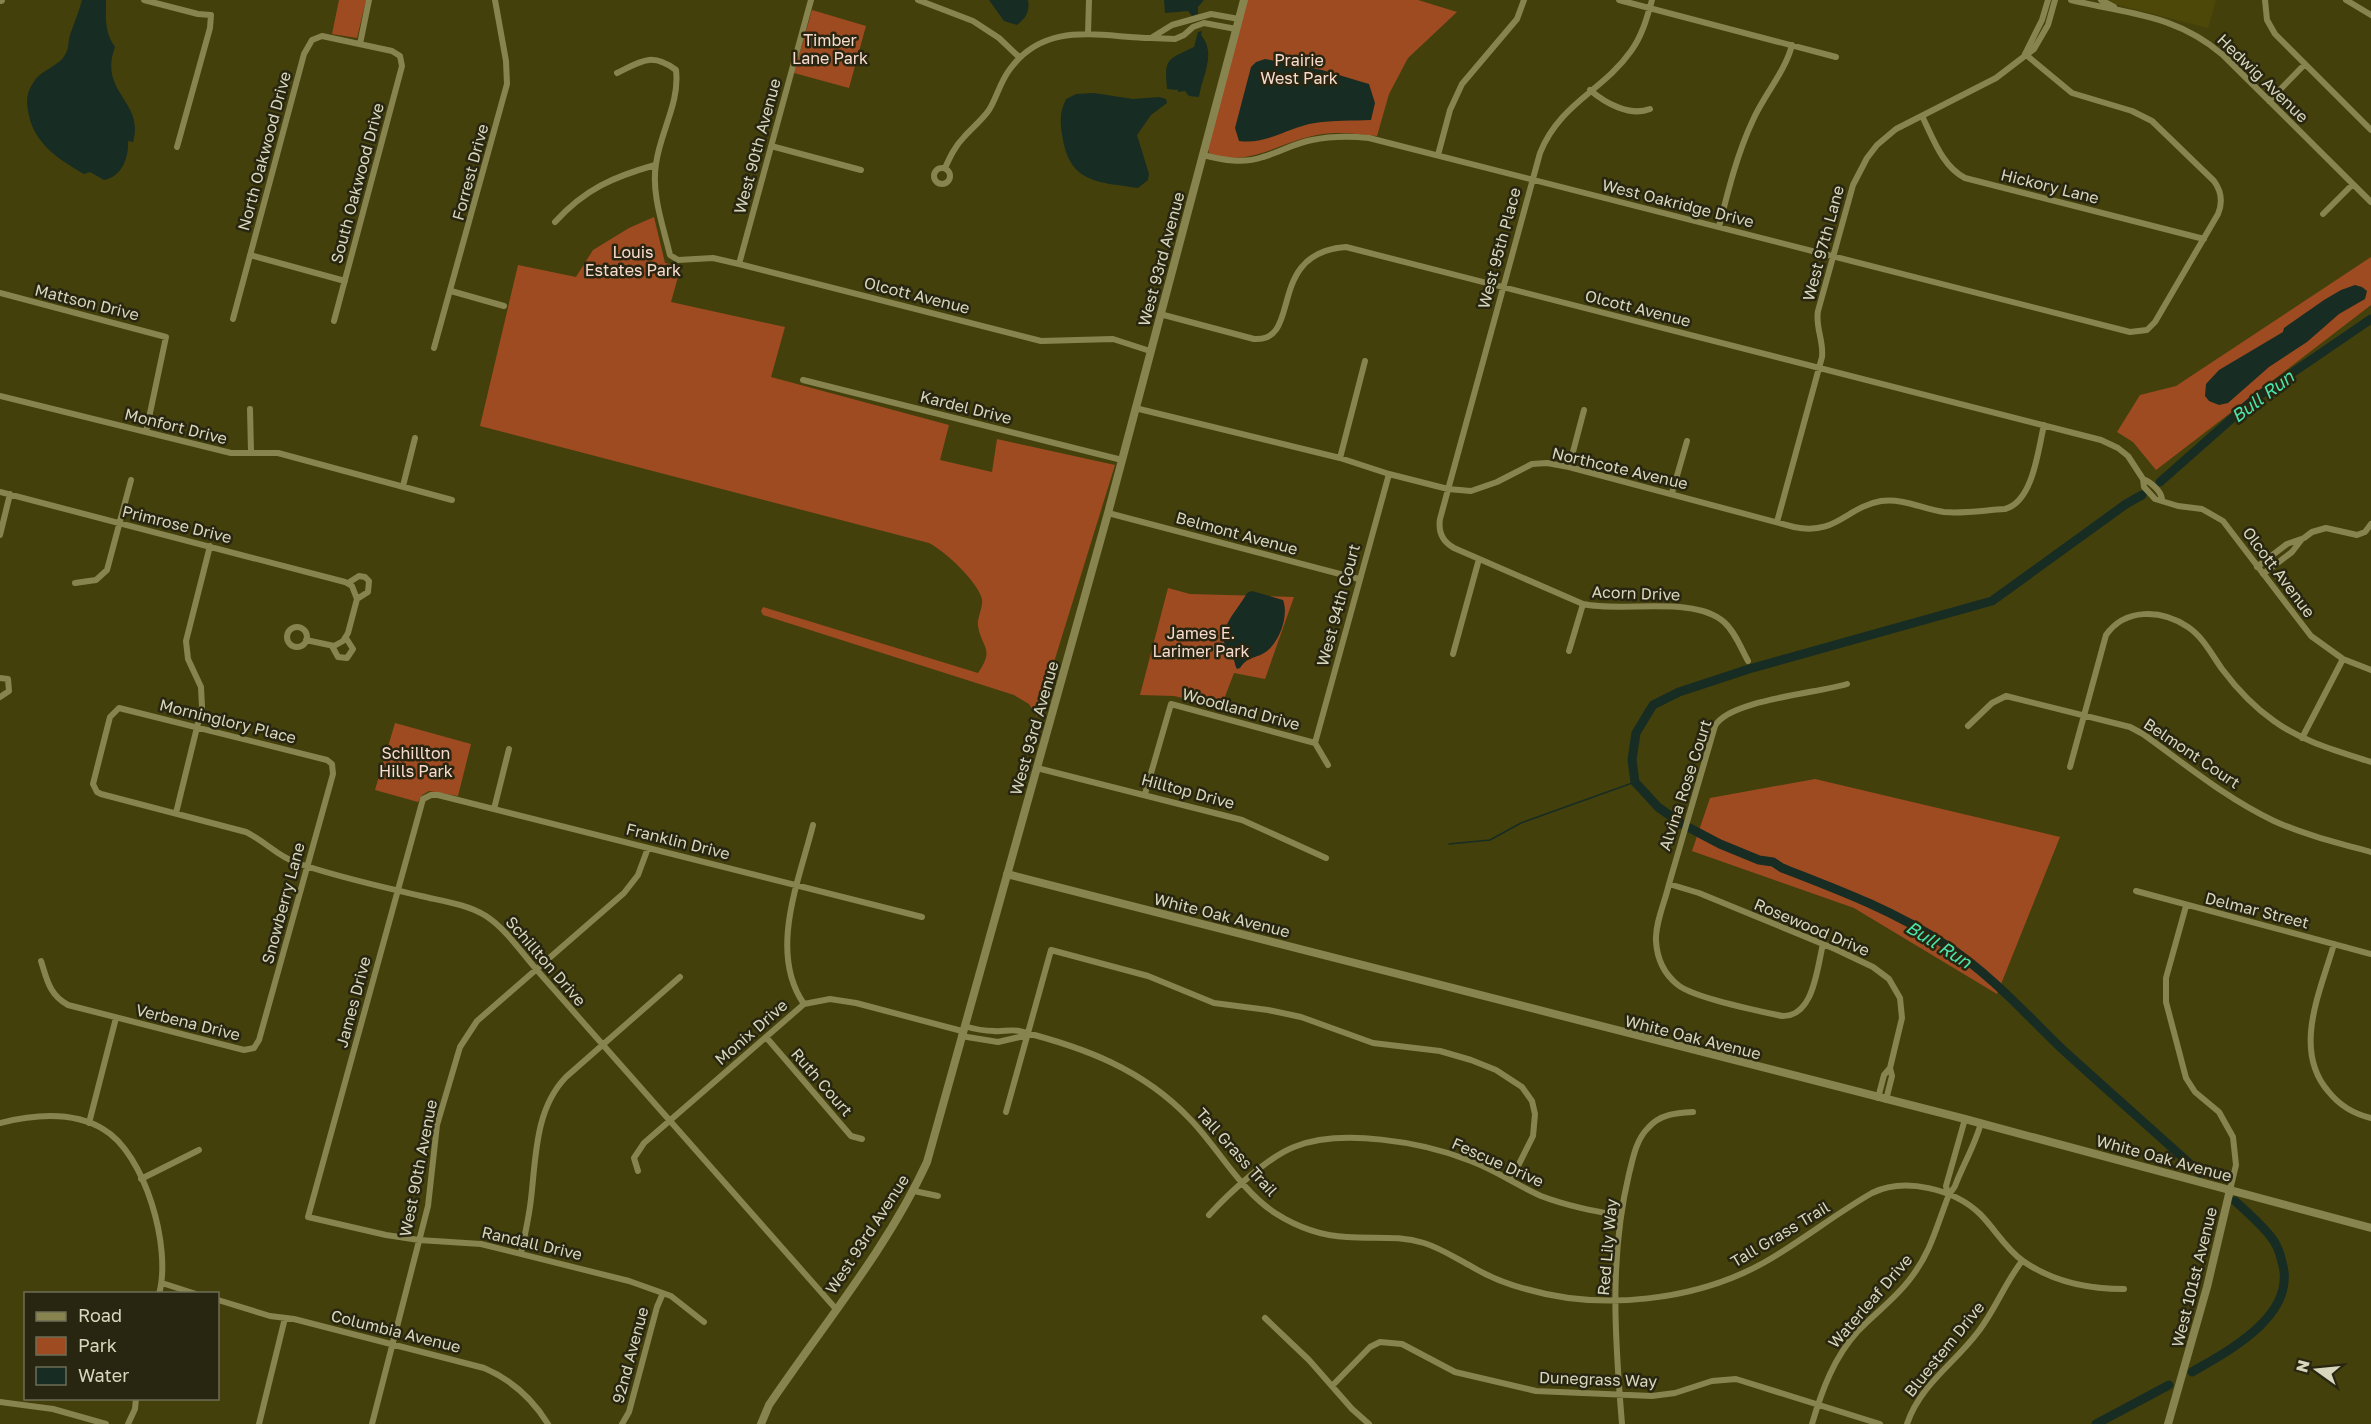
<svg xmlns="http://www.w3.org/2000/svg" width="2371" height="1424" font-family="'Golos Text',sans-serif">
  <rect width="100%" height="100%" fill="#44400c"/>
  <path fill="#4e4808" d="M2099,0H2216L2208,28Z"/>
  <path fill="#9f4b21" d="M339,0H366L357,38L332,34Z
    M1247,0H1418L1457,12L1408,58L1389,94L1377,136C1357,134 1337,131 1317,135C1282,141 1246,169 1209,153L1207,146Z
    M812,10L866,26L849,88L794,73Z
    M654,217L665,263L681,266L671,302L785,327L771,377L949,425L940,460L992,472L997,439L1115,465L1037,717L1029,704L1014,695L763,615L761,611L763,607L978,673C995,648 982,649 978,626C977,617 983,609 982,599C978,582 945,551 929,543L480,426L518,265L576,277L593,250L629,228Z
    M2371,257V305L2156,470L2133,442L2117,432L2140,395L2176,386Z
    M1168,588L1190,594L1294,597L1265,679L1234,673L1221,707L1174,696L1140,695Z
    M395,723L471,744L458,796L429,791L422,795L418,802L375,790Z
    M1815,779L2060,837L1997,994L1854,908L1692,851L1710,798Z"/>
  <path fill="#172c23" d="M82,0H106C106,18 104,31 115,47C98,93 145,101 133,142L128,141C129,157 122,177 104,180L90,172L84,174C58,159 33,143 28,111C26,99 27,91 35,80C43,69 60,66 66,53C69,48 68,41 70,35C74,23 79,12 82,0Z
    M989,0H1028C1030,12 1026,18 1017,25L1004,21Z
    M1164,0H1204L1198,7V14L1192,16L1188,11L1165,13Z
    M1202,31L1201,35C1217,54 1202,76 1199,97L1189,96L1185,91L1178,92V90L1167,89C1164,58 1167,60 1194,47L1198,32Z
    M1265,59L1322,70L1369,84L1375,103L1371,120C1353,121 1333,120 1315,123C1288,127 1267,145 1239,141L1235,128L1251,67L1256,62Z
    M1094,93L1133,99L1159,97L1166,99L1167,103L1151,115L1137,135L1149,174L1148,180L1138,188C1100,182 1071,184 1063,140C1060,124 1059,113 1066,99L1076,94Z
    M2355,285L2362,287L2367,291L2365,299L2339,314L2307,342L2269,367L2228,403L2219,405L2209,401L2205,396L2206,384L2219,370L2283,332L2284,328L2324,300L2341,290Z
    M1252,591L1283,600C1289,615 1280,641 1267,651C1255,660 1250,654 1240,668L1237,669C1235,666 1235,663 1234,660C1232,656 1228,653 1226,648C1217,628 1238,610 1247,593Z"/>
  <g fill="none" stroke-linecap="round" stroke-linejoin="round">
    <path stroke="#172c23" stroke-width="1.5" d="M1449,844L1490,840L1521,823L1635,782"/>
    <path stroke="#172c23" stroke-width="9" d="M2160,482L2254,399L2371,319
      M2142,495L2126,504L1992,601L1749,669L1679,692L1653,705L1636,733L1632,760L1635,782L1658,807L1682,824L1720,844L1759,860L1773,862L1782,868C1839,890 1895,911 1946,945C1990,974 2024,1012 2061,1048C2107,1090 2154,1131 2200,1173
      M2192,1372C2228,1351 2298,1315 2282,1262C2280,1253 2277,1244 2271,1237C2261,1224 2247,1212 2235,1201
      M2096,1424L2169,1385"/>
    <path stroke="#88844f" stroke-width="6" d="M144,0L198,14L211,15L210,28L177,147
      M918,0L973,21L999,38L1019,57
      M1619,0L1836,57
      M1652,0C1647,18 1642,36 1631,51C1603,91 1560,103 1540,153L1440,519C1438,532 1443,542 1454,548L1583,604C1623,613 1694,595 1724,622C1735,632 1741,648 1748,661
      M2071,0C2128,14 2175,14 2223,55L2371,202
      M2101,0L2114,7
      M2265,0L2267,20L2275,34L2371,130
      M2346,0L2371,15
      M1236,29L1204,23L1193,27L1184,35L1175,39L1151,38L1172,25L1211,14L1239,19
      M1088,34L1089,0
      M360,44L369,0
      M2025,54L2042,20L2048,0
      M617,73C641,61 652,52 676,70C680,103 660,132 656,164C651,193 663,226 670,255L678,260L713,258L739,264L1041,341L1113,339L1150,351
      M1590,90C1605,103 1630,117 1650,109
      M2269,101L2305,64
      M1922,116C1933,138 1942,166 1965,178L2204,239
      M771,146L861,170
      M1203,155C1223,160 1243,164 1263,157C1280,152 1295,143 1312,140C1331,136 1350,136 1369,138L2130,332L2147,330L2155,322L2218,214C2223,202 2222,192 2214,181L2152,121L2132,111L2072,93L2025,54
      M1438,155L1450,110L1462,84L1517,19L1524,0
      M934 176a8 8 0 1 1 16 0a8 8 0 1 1-16 0Z
      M945,168C950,157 955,146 964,137C972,128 982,120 989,110C997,97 1000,82 1010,69C1046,20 1099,37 1151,38
      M2323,214L2353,184
      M555,222C585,189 613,177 655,165
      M1719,227C1728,191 1737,154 1753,120C1764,95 1785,72 1792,45
      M250,255L345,281
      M739,264L811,0
      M451,291L504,306
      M0,293L166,337L146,432
      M1160,314L1254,339C1304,342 1264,253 1346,247L2101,440L2118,448L2128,456L2143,479L2144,487L2155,499L2178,506L2202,509L2223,521L2311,636L2343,659L2371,670
      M233,319L304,54L312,40L322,36L392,51L400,56L402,66L334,321
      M434,348L507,84L506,61L495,0
      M803,380L1122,460
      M0,396L231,453H278L452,500
      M1135,408L1340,458L1389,474L1448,489L1471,491L1497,482L1532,464L1547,463L1569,467L1794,527C1837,536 1846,507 1881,501C1903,498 1923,509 1944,512C1964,514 1985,510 2005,509C2033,502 2038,450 2044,425
      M250,409L251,452
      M1340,458L1365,361
      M1569,467L1584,410
      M2143,479C2151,482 2161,491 2162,499
      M403,486L415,438
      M0,492L345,582L352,586L357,599L348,633L343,641L334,646L306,640
      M1672,493L1687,441
      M1108,513L1359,579
      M1777,522L1822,357C1824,341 1815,327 1818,311L1853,185L1867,158L1877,145L1896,129L1996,78L2034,49L2048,25L2055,0
      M0,535L10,494
      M2257,567L2287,544L2304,538L2312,532L2326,528L2357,535L2365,532L2371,524
      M2263,574L2292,552L2302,539
      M75,583L96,580L107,570L131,480
      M348,583L359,576L365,577L369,581L368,592L357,599
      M287 637a10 10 0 1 1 20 0a10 10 0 1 1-20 0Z
      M332,646L338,657L347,658L353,649L346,638
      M1569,651L1583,604
      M1453,654L1479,559
      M0,678L8,679L9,691L0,697
      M1968,726L1992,703L2006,696L2130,727L2143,734C2185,764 2227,799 2274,821C2305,835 2338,843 2371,852
      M2302,738L2343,659
      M1315,743L1389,474
      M2070,767L2106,635C2125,608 2161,609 2188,627C2203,637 2212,655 2222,669C2237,689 2254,707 2274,721C2303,742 2338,751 2371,762
      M1037,768L1242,820L1326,858
      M1145,794L1171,704L1315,743L1328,765
      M494,809L509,749
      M176,813L202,707L201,687L188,659L186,641L210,546
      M1669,884L1699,893L1835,949L1873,967L1889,979L1900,998L1902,1018L1890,1068L1884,1075L1878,1098
      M2136,891L2371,954
      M2186,906L2166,978V1002L2186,1078L2195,1092L2219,1112L2233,1137L2236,1165L2230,1190
      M1823,944C1817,968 1814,1017 1782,1016C1759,1011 1694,998 1678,985C1664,974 1657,959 1656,941C1655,923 1665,902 1669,884C1684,831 1700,779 1715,726C1728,700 1819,693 1847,684
      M2334,944C2321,990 2292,1049 2328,1091C2339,1105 2354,1114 2371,1118
      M41,961C47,979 49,995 68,1005L244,1050L254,1048L259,1040L333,774L332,764L327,760L119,708L110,717L93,784L97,792L101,794L246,832C265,841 277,856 297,863C337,877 379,886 421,896C442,901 467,904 486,916C506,929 521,952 536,969L836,1309
      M804,1004C768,952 799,881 813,825
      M964,1026C974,1029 983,1031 994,1031C1002,1032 1011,1029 1019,1031C1083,1047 1143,1069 1190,1119C1219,1149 1240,1190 1275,1213C1297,1227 1322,1236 1347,1237C1374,1239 1398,1235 1424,1243C1440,1248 1454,1257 1469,1265C1487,1276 1506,1284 1526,1289C1601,1311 1696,1301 1765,1262C1802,1241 1835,1214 1872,1193C1905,1177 1954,1189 1980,1214C1995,1229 2005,1248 2023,1261C2053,1282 2088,1289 2124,1289
      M961,1036L998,1042L1028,1035
      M766,1037L851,1136L862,1139
      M1886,1100L1892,1076L1890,1068
      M1006,1112L1051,950L1148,976L1214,1003L1268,1010L1301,1017L1373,1043L1440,1051L1471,1060L1496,1070L1522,1087L1532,1101L1535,1114L1533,1136L1511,1180
      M0,1123C32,1115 73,1111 103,1129C145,1153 172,1248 159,1294
      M89,1123L116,1018
      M638,1171L634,1158L644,1143L804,1004L830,999L856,1003L962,1031
      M141,1179L199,1150
      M914,1191L938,1196
      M1948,1195L1946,1186L1965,1119
      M1209,1215C1228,1194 1268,1157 1294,1147C1341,1128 1422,1142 1468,1160C1494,1169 1516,1185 1541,1196C1567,1206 1594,1211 1621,1216
      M521,1253C525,1235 529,1217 531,1199C536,1157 535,1109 566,1077L680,977
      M162,1283L196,1294
      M218,1300L270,1316L294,1319L484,1368C512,1380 532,1398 548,1424
      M1265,1318L1309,1360L1352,1409L1369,1424
      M704,1322L671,1296L629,1281L481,1244L419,1240L386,1235L308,1217L423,799L431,795H438L922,917
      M1332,1386L1370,1347L1380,1342L1402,1344L1455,1372L1536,1391L1652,1396L1675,1393L1712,1381L1736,1379L1880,1424
      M0,1402L53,1409L106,1424
      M128,1424L135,1409L136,1398
      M259,1424L285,1318
      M372,1424L428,1206L437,1125L460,1047L477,1021L624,893L638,875L648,848
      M622,1424L629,1412L657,1307L663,1293
      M1622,1424C1615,1340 1609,1257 1629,1174C1633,1158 1636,1140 1648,1128C1660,1114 1676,1113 1693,1112
      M1812,1424C1822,1390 1834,1357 1858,1331C1875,1313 1895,1299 1910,1279C1931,1252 1936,1228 1948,1197C1949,1193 1953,1190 1955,1186C1963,1165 1975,1145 1981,1123
      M1907,1424C1920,1385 1954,1364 1978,1332C1995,1310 2005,1283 2022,1261"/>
    <path stroke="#88844f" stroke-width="8" d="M0,0H1
      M1007,874L1965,1119L2371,1228
      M761,1424L769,1405C823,1325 887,1249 927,1162L1108,513L1244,0
      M2168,1424L2207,1287L2230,1190"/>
  </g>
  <g text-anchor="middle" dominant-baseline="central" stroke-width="5" stroke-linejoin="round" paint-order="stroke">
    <g font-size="16" fill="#fadccf" stroke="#282611">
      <text x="830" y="40">Timber<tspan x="830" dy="18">Lane Park</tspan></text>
      <text x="1299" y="60">Prairie<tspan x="1299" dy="18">West Park</tspan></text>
      <text x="633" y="252">Louis<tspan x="633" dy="18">Estates Park</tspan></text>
      <text x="1201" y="633">James E.<tspan x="1201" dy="18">Larimer Park</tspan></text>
      <text x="416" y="753">Schillton<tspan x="416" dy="18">Hills Park</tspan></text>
    </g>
    <g font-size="16" fill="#d8d7bd" stroke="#282611">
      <text transform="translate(2263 78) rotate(44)">Hedwig Avenue</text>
      <text transform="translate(757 146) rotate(-75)">West 90th Avenue</text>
      <text transform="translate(264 151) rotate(-75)">North Oakwood Drive</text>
      <text transform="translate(470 172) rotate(-75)">Forrest Drive</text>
      <text transform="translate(357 183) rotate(-75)">South Oakwood Drive</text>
      <text transform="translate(2050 186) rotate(14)">Hickory Lane</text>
      <text transform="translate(1678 203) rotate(14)">West Oakridge Drive</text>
      <text transform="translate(1823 243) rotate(-75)">West 97th Lane</text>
      <text transform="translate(1499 248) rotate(-75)">West 95th Place</text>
      <text transform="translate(1161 259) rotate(-75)">West 93rd Avenue</text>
      <text transform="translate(917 295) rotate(14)">Olcott Avenue</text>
      <text transform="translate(87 302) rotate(14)">Mattson Drive</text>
      <text transform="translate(1638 308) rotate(14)">Olcott Avenue</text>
      <text transform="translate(966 407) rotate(14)">Kardel Drive</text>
      <text transform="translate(176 426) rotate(14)">Monfort Drive</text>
      <text transform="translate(1620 468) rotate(13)">Northcote Avenue</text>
      <text transform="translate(177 524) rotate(14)">Primrose Drive</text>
      <text transform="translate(1237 533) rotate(15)">Belmont Avenue</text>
      <text transform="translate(2279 572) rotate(53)">Olcott Avenue</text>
      <text transform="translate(1636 593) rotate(2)">Acorn Drive</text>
      <text transform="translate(1338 605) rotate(-75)">West 94th Court</text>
      <text transform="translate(1241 709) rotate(15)">Woodland Drive</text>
      <text transform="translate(228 721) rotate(14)">Morninglory Place</text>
      <text transform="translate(1034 728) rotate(-74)">West 93rd Avenue</text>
      <text transform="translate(2192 753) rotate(34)">Belmont Court</text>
      <text transform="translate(1685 785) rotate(-72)">Alvina Rose Court</text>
      <text transform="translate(1188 791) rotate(15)">Hilltop Drive</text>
      <text transform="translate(678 841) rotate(14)">Franklin Drive</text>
      <text transform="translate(283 903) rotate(-75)">Snowberry Lane</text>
      <text transform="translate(2257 910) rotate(14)">Delmar Street</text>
      <text transform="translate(1222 915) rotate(14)">White Oak Avenue</text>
      <text transform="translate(1812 927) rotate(23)">Rosewood Drive</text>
      <text transform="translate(546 961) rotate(49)">Schillton Drive</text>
      <text transform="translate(353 1002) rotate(-75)">James Drive</text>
      <text transform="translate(188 1022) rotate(14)">Verbena Drive</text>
      <text transform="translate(751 1032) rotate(-41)">Monix Drive</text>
      <text transform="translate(1693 1037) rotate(14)">White Oak Avenue</text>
      <text transform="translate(822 1082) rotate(49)">Ruth Court</text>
      <text transform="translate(1237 1152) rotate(48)">Tall Grass Trail</text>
      <text transform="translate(2164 1158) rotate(15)">White Oak Avenue</text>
      <text transform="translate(1498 1162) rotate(24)">Fescue Drive</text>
      <text transform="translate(418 1168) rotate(-79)">West 90th Avenue</text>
      <text transform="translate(867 1234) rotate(-57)">West 93rd Avenue</text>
      <text transform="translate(1780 1234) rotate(-31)">Tall Grass Trail</text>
      <text transform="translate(532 1243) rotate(13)">Randall Drive</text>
      <text transform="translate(1607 1247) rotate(-85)">Red Lily Way</text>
      <text transform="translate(2194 1277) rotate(-76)">West 101st Avenue</text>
      <text transform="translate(1870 1301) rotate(-49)">Waterleaf Drive</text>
      <text transform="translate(396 1331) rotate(14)">Columbia Avenue</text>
      <text transform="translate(1944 1349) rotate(-51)">Bluestem Drive</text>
      <text transform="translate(630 1355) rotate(-75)">92nd Avenue</text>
      <text transform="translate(1598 1379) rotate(2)">Dunegrass Way</text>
    </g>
    <g font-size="18" font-style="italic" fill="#49e6ad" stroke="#282611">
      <text transform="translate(2262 396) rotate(-37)">Bull Run</text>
      <text transform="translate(1939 944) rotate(32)">Bull Run</text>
    </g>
  </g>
  <rect x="24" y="1292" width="195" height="108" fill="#282611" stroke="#6e6d56" stroke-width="1.5"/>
  <rect x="36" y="1312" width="30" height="9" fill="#88844f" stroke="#6e6d56" stroke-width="1.5"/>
  <text x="78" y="1322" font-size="18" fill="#d8d7bd">Road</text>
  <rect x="36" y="1337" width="30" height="18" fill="#9f4b21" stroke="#6e6d56" stroke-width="1.5"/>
  <text x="78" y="1352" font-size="18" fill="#d8d7bd">Park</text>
  <rect x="36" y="1367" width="30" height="18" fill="#172c23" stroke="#6e6d56" stroke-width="1.5"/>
  <text x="78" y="1382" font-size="18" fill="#d8d7bd">Water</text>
  <g transform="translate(2317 1370) rotate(285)" stroke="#282611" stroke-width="4.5" paint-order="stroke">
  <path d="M0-4.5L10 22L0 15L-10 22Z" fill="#d8d7bd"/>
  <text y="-9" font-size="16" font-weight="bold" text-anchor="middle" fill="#d8d7bd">N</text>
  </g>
</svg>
